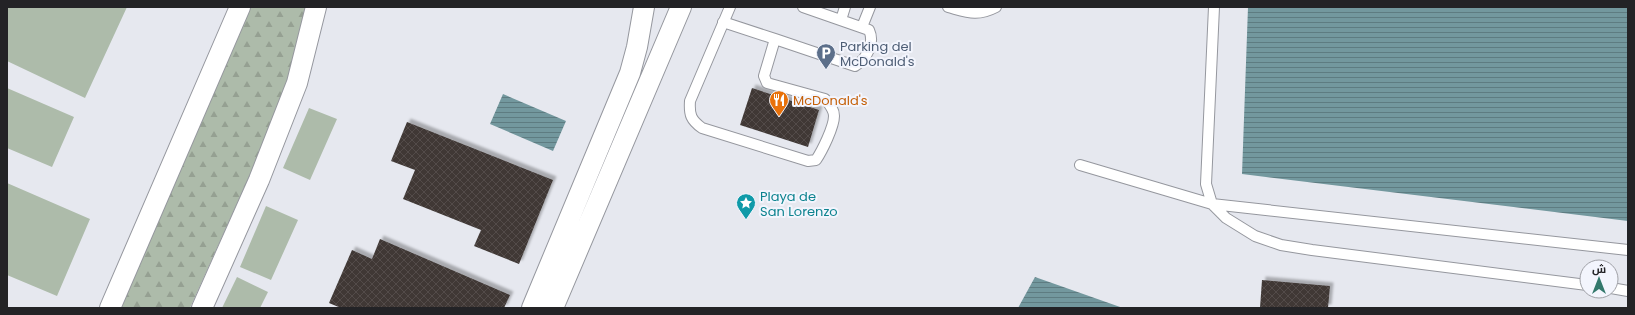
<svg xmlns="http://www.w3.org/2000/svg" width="1635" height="315" font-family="Poppins,Cairo,sans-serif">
  <defs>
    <pattern id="forest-firs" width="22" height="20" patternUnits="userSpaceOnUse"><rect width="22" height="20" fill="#adbbaa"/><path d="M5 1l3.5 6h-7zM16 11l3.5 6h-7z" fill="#95a092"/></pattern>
    <pattern id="water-rules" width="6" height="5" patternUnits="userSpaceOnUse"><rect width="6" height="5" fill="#73989e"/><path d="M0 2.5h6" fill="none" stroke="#5e7c81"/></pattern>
    <pattern id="building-cross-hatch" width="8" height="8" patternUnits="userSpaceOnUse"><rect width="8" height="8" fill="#3f3835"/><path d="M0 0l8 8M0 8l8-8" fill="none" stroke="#524c4a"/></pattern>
    <filter id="shadow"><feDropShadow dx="3.5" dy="-3.5" stdDeviation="1" flood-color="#0004"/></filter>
  </defs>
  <rect width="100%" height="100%" fill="#e6e8ef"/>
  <path fill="url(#forest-firs)" d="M250,7H307L299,52L254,166L190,308H120Z"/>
  <path fill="#adbbaa" d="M7,7H127L85,98L7,61Z
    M7,88L74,117L52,167L7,148Z
    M309,108L337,119L310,180L283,168Z
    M7,183L90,219L57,296L7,275Z
    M266,206L298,220L271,280L240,267Z
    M237,277L268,292L260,308H222Z"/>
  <path fill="url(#water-rules)" d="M1248,7H1628V221L1242,174Z
    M503,94L566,121L553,151L490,124Z
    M1035,277L1123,308H1018Z"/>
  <path fill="url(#building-cross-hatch)" filter="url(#shadow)" d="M752,88L819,110L808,147L740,125Z
    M407,122L553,180L519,264L474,246L481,230L403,199L415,170L391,161Z
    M380,239L510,295L504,308H341L329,303L352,250L372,259Z
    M1262,280L1330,286L1328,308H1260Z"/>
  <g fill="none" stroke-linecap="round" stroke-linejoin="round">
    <defs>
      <path id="lane" d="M730,7L690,101C689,115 691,120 702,128L808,161L816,160C822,151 834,127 834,116C834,109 829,104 825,99L767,83L764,76L775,39L855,66C867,59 875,43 869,30L803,7
        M948,7C967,12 977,17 996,7
        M1214,7L1206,184L1212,204L1226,218L1255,236L1281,245L1312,250L1587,285
        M841,20L845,7
        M723,22L775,39
        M862,27L870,7
        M1080,165L1212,204L1628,250
        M1611,288L1628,291"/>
      <path id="street" d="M110,308L240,7
        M202,308L259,180L297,83L316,7
        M532,308L630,73L637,47L644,7
        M553,308L681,7"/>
    </defs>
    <use href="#lane" stroke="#95979e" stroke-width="12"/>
    <use href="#street" stroke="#95979e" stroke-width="22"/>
    <use href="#lane" stroke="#fff" stroke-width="10"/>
    <use href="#street" stroke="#fff" stroke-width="20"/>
  </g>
  <defs>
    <symbol id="parking-pin" viewBox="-11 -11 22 30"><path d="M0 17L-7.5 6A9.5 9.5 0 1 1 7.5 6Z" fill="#5c6f8a" stroke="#f3f5fd"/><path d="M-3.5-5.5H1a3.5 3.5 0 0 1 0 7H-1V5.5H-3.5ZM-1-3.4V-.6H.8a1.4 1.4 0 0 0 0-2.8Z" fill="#fff"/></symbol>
    <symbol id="restaurant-pin" viewBox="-11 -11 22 30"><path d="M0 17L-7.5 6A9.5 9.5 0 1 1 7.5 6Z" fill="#e8710a" stroke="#f3f5fd"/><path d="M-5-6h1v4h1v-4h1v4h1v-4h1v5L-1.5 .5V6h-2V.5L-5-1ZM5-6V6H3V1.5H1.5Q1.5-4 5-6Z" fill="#fff"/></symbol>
    <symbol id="sight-pin" viewBox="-11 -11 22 30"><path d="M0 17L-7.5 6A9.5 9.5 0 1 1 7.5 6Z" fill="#0f9aa8" stroke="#f3f5fd"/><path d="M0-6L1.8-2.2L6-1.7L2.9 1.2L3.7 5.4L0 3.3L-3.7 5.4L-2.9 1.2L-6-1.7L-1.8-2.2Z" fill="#fff"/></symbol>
  </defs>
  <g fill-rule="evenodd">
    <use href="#parking-pin" x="815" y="42" width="22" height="30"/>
    <use href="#restaurant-pin" x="768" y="89" width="22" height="30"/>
    <use href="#sight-pin" x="735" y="192" width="22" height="30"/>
  </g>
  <g text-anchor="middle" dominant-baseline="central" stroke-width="4" stroke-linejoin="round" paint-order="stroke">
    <g font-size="13" fill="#4e5e75" stroke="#f3f5fd" text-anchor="start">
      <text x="840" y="46">Parking del<tspan x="840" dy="15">McDonald's</tspan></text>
    </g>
    <g font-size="13" fill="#c56008" stroke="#f3f5fd" text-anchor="start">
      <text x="793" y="100">McDonald's</text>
    </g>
    <g font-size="13" fill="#0d838f" stroke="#f3f5fd" text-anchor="start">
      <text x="760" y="196">Playa de<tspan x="760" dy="15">San Lorenzo</tspan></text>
    </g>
  </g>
  <rect width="1635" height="315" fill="none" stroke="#232326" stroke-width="16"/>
  <g transform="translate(1599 279)"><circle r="19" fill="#f3f5fd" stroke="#a0a1a7"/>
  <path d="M0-3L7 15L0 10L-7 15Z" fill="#33786c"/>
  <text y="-6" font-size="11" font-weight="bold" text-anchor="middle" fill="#232326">ش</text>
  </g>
</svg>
